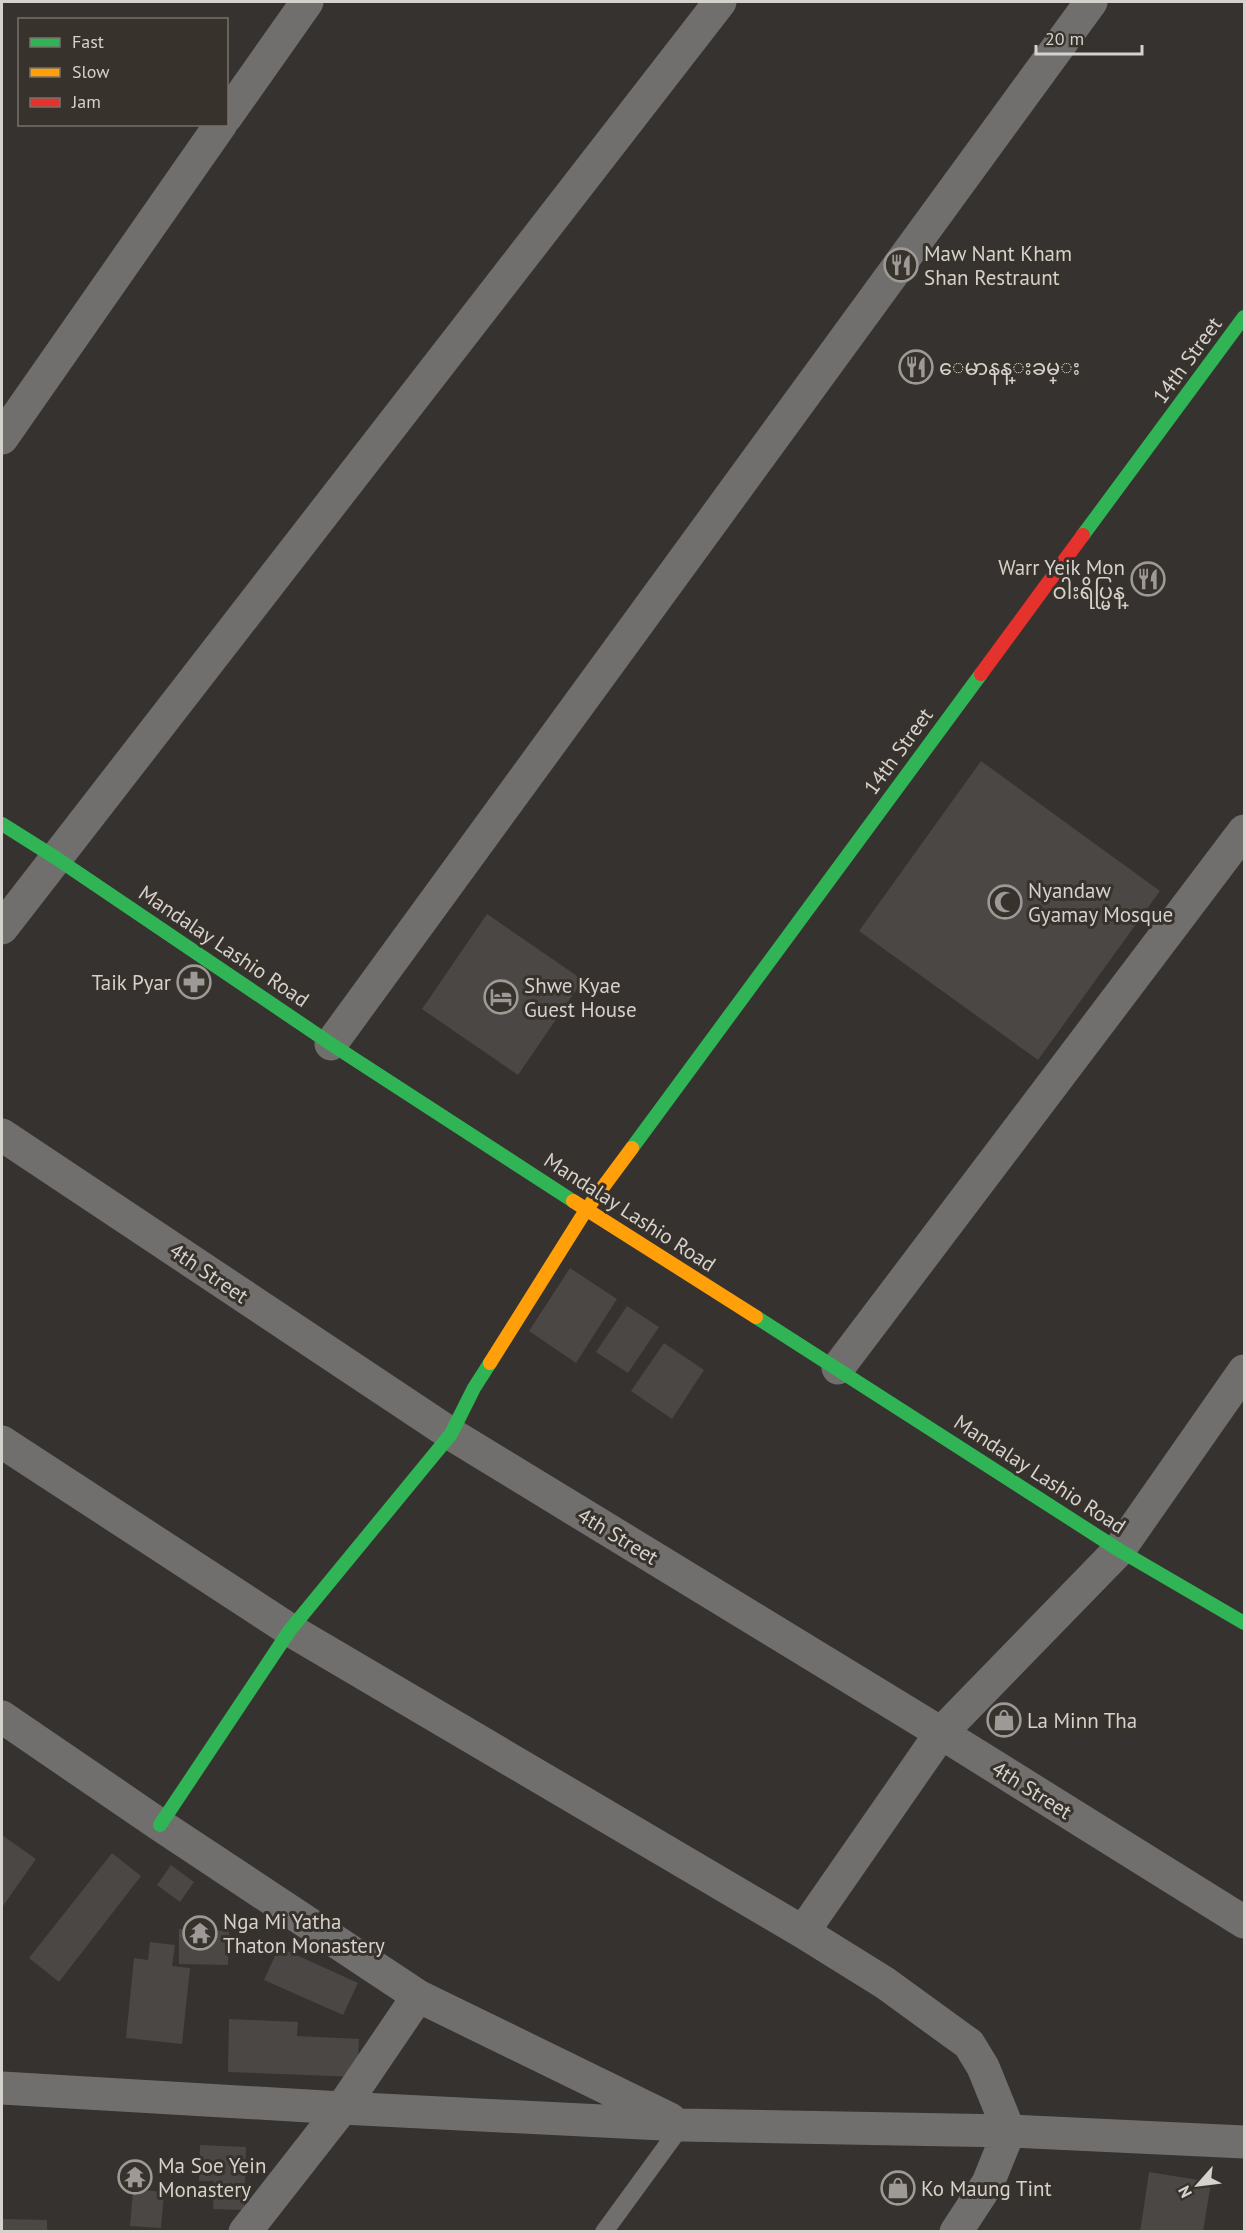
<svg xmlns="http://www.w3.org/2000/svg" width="1246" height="2233" font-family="'PT Sans','Noto Sans Myanmar',sans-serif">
  <rect width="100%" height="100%" fill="#35322f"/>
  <path fill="#4a4744" d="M981,761L1160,891L1038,1060L859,931Z
    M487,914L583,980L518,1075L422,1009Z
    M570,1268L617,1299L576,1363L529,1331Z
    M627,1306L659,1327L628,1373L596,1352Z
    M664,1343L704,1370L672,1419L631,1391Z
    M2,1835L36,1859L3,1906L2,1904Z
    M112,1853L141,1876L59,1982L29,1958Z
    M171,1865L194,1882L180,1902L157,1885Z
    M179,1929L229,1931L228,1965L179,1964Z
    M150,1942L175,1945L172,1966L190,1968L182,2044L126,2038L134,1958L148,1960Z
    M279,1947L358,1983L343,2015L264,1980Z
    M229,2019L298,2022L297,2036L359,2039L357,2077L228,2072Z
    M200,2145L246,2147L244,2210L213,2209L214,2181H199Z
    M1149,2172L1211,2182L1203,2232H1140Z
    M133,2189L164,2192L161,2228L130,2226Z
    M3,2219L47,2220V2232H3Z"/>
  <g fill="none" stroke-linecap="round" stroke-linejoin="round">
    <path stroke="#706f6e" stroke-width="18" d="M604,2232L682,2125"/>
    <path stroke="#706f6e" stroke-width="33" d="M226,117L307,2
      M2,438L221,124
      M2,928L720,2
      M331,1044L1091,2
      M2,1135L451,1434L941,1733L1244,1922
      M838,1368L1244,831
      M2,1442L290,1630L803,1932L885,1983L969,2044L983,2067L1009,2131L988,2183L956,2232
      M2,1717L160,1825L418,1996L670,2119
      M803,1932L941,1733L1119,1550L1244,1371
      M2,2088L342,2108L682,2125L1009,2131L1244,2142
      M245,2232L342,2108L418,1996"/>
    <path stroke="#30b455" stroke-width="14" d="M1083,535L1244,317
      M2,824L56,858L331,1044L573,1201
      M632,1148L981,674
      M756,1317L1119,1550L1244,1623
      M160,1825L290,1630L451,1434L474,1388L490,1363"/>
    <path stroke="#ff9f0a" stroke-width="14" d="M573,1201L756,1317
      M490,1363L586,1210L632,1148"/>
    <path stroke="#e5322d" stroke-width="14" d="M981,674L1083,535"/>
  </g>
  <defs>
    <symbol id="restaurant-ring" viewBox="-11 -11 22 22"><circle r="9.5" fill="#38322c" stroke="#9d9996" stroke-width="1.5"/><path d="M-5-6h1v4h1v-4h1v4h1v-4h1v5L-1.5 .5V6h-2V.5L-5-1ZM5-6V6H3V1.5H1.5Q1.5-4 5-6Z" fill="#9d9996"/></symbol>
    <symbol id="mosque-ring" viewBox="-11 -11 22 22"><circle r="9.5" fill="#38322c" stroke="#9d9996" stroke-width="1.5"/><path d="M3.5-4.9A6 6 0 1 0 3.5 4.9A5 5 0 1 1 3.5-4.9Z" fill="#9d9996"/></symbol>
    <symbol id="pharmacy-ring" viewBox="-11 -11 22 22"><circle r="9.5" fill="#38322c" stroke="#9d9996" stroke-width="1.5"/><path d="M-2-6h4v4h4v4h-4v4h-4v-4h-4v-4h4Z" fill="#9d9996"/></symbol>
    <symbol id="hotel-ring" viewBox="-11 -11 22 22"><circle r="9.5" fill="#38322c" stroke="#9d9996" stroke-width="1.5"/><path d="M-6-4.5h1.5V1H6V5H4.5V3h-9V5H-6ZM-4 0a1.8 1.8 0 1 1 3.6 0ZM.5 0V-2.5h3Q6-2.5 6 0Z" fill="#9d9996"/></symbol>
    <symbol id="shop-ring" viewBox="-11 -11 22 22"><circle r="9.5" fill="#38322c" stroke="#9d9996" stroke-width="1.5"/><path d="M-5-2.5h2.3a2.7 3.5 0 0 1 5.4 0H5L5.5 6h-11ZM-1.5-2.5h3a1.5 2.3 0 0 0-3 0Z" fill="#9d9996"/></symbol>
    <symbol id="temple-ring" viewBox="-11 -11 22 22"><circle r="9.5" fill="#38322c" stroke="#9d9996" stroke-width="1.5"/><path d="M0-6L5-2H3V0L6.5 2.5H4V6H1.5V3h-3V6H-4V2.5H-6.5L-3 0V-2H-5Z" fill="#9d9996"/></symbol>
  </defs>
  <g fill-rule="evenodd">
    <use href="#restaurant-ring" x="882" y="246" width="38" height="38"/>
    <use href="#restaurant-ring" x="897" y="348" width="38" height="38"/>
    <use href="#restaurant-ring" x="1129" y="560" width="38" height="38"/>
    <use href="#mosque-ring" x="986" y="883" width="38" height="38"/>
    <use href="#pharmacy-ring" x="175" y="963" width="38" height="38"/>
    <use href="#hotel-ring" x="482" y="978" width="38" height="38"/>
    <use href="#shop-ring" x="985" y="1701" width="38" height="38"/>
    <use href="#temple-ring" x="181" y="1914" width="38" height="38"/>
    <use href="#temple-ring" x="116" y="2158" width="38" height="38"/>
    <use href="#shop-ring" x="879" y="2169" width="38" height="38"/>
  </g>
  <g text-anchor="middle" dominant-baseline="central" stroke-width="6" stroke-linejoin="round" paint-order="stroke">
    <g font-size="21" fill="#d5d1cd" stroke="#38322c" text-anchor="start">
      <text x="924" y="253">Maw Nant Kham<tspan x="924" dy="24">Shan Restraunt</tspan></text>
      <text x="939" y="367">ေမာနန္းခမ္း</text>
      <text x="1125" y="567" text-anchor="end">Warr Yeik Mon<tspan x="1125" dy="24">ဝါးရိပ္မြန္</tspan></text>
      <text x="1028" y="890">Nyandaw<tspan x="1028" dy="24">Gyamay Mosque</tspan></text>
      <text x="171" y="982" text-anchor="end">Taik Pyar</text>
      <text x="524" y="985">Shwe Kyae<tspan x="524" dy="24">Guest House</tspan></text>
      <text x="1027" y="1720">La Minn Tha</text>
      <text x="223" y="1921">Nga Mi Yatha<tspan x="223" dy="24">Thaton Monastery</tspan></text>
      <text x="158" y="2165">Ma Soe Yein<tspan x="158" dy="24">Monastery</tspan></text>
      <text x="921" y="2188">Ko Maung Tint</text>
    </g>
    <g font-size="21" fill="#d5d1cd" stroke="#38322c">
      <text transform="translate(1187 360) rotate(-54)">14th Street</text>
      <text transform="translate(898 751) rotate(-54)">14th Street</text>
      <text transform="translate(224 946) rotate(34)">Mandalay Lashio Road</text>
      <text transform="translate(630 1212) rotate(33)">Mandalay Lashio Road</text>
      <text transform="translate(209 1273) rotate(34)">4th Street</text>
      <text transform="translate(1040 1474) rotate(33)">Mandalay Lashio Road</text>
      <text transform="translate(618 1536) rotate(31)">4th Street</text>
      <text transform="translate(1032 1790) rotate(32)">4th Street</text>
    </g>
  </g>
  <rect width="1246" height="2233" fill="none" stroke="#d5d1cd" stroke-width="6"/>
  <rect x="18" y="18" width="210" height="108" fill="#38322c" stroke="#77726c" stroke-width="1.5"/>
  <rect x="30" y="38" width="30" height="9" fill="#30b455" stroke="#77726c" stroke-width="1.5"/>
  <text x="72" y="48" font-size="18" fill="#d5d1cd">Fast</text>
  <rect x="30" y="68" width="30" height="9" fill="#ff9f0a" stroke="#77726c" stroke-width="1.5"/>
  <text x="72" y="78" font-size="18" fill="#d5d1cd">Slow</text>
  <rect x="30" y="98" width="30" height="9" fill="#e5322d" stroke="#77726c" stroke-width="1.5"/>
  <text x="72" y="108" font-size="18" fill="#d5d1cd">Jam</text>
  <g transform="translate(1198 2185) rotate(242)" stroke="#38322c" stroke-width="4.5" paint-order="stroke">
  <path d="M0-4.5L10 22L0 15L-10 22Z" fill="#d5d1cd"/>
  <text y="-9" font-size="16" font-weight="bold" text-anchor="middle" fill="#d5d1cd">N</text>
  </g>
  <path d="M1036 45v9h106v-9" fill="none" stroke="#d5d1cd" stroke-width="3"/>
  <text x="1045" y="45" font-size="18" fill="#d5d1cd" stroke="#38322c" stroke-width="4.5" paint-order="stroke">20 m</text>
</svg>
